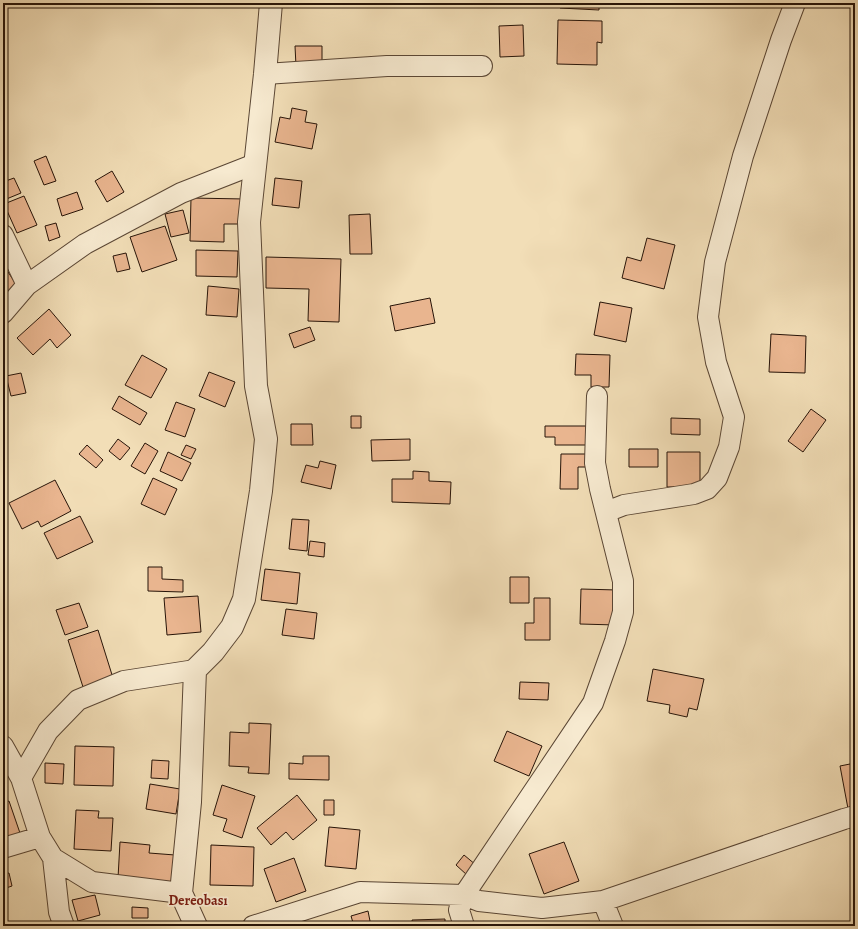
<svg xmlns="http://www.w3.org/2000/svg" width="858" height="929" font-family="Alegreya,serif">
  <rect width="100%" height="100%" fill="#f2deb7"/>
  <filter id="stains"><feTurbulence type="fractalNoise" baseFrequency=".005" numOctaves="4"/><feColorMatrix values="0 0 0 0 .2 0 0 0 0 .09 0 0 0 0 .02 0 0 0 .5 -.17"/></filter>
  <radialGradient id="worn" r=".72"><stop offset=".6" stop-color="#630" stop-opacity="0"/><stop offset="1" stop-color="#630" stop-opacity=".3"/></radialGradient>
  <path fill="#e9b58f" stroke="#271408" d="M560,3H599V10L560,8Z
    M558,20L602,21V43L597,42V65L557,64Z
    M523,25L524,56L500,57L499,26Z
    M295,46H322V66H296Z
    M292,108L307,111L305,122L317,124L312,149L275,142L280,117L290,119Z
    M46,156L56,181L44,185L34,161Z
    M112,171L124,192L107,202L95,181Z
    M14,178L21,193L4,200L3,182Z
    M275,178L302,181L299,208L272,205Z
    M77,192L83,209L62,216L57,199Z
    M24,196L37,225L17,233L4,204Z
    M191,198L245,199L244,224H224V242L190,241Z
    M183,210L189,233L171,237L165,214Z
    M370,214L372,254H350L349,215Z
    M56,223L60,237L49,241L45,226Z
    M165,226L177,260L142,272L130,237Z
    M647,238L675,245L664,289L622,278L627,257L641,261Z
    M196,250L238,251L237,277L196,276Z
    M126,253L130,269L117,272L113,256Z
    M266,257L341,259L339,322L308,321L309,289L266,288Z
    M4,266L18,287L3,297V267Z
    M208,286L239,289L237,317L206,315Z
    M430,298L435,323L395,331L390,306Z
    M600,302L632,308L626,342L594,335Z
    M49,309L71,335L57,348L50,339L33,355L17,338Z
    M310,327L315,340L294,348L289,334Z
    M771,334L806,336L805,373L769,372Z
    M576,354L610,355L609,387H591V375H575Z
    M142,355L167,369L151,398L125,385Z
    M209,372L235,382L225,407L199,396Z
    M21,373L26,393L11,396L6,376Z
    M119,396L147,413L140,425L112,409Z
    M176,402L195,409L185,437L165,430Z
    M811,409L826,420L803,452L788,441Z
    M351,416H361V428H351Z
    M671,418L700,419V435L671,434Z
    M291,424H312L313,445H291Z
    M545,426H586V445H555V437H545Z
    M118,439L130,448L120,460L109,451Z
    M410,439V460L372,461L371,440Z
    M145,443L158,451L145,474L131,466Z
    M87,445L103,460L96,468L79,454Z
    M186,445L196,449L191,459L181,455Z
    M629,449H658V467H629Z
    M168,452L191,463L182,481L160,471Z
    M667,452H700V487H667Z
    M561,454H591V467H578V489H560Z
    M320,461L336,465L331,489L301,482L306,465L318,468Z
    M413,471L429,472V481L451,482L450,504L392,502V479H413Z
    M153,478L177,489L165,515L141,504Z
    M55,480L71,511L41,527L38,521L22,529L9,503Z
    M80,516L93,542L57,559L44,533Z
    M292,519L309,520L307,551L289,549Z
    M310,541L325,543L324,557L308,555Z
    M148,567H162V579L183,580V592L148,591Z
    M265,569L300,573L297,604L261,600Z
    M510,577H529V603H510Z
    M581,589L617,590L616,625L580,624Z
    M198,596L201,632L167,635L164,598Z
    M534,598H550V640H525V623H534Z
    M79,603L88,627L65,635L56,610Z
    M286,609L317,613L314,639L282,635Z
    M98,630L113,678L83,687L68,640Z
    M653,669L704,679L697,710L689,708L687,717L669,713L670,705L647,701Z
    M520,682L549,683L548,700L519,699Z
    M249,723L271,724L269,774L248,773L249,767L229,766L230,732L249,733Z
    M507,731L542,746L529,776L494,761Z
    M75,746L114,747L113,786L74,785Z
    M303,756H329V780L289,779V763L303,764Z
    M152,760L169,761L168,779L151,778Z
    M45,763L64,764L63,784L45,783Z
    M855,763V813L849,814L840,766Z
    M150,784L180,789L176,814L146,809Z
    M222,785L255,796L242,838L223,831L227,819L213,815Z
    M297,795L317,820L293,840L286,832L271,845L257,828Z
    M324,800H334V815H324Z
    M9,801L21,836L3,842V803Z
    M76,810L99,811L98,818H113L111,851L74,849Z
    M329,827L360,830L356,869L325,866Z
    M120,842L150,845L149,853L175,855L172,882L118,878Z
    M564,842L579,881L544,894L529,854Z
    M211,845L254,847L253,886L210,885Z
    M464,855L476,865L467,875L456,865Z
    M294,858L306,891L276,902L264,869Z
    M9,873L12,886L3,889V874Z
    M95,895L100,915L78,921L72,900Z
    M132,907L148,908V918H132Z
    M368,911L371,926H354L351,916Z
    M445,919V926H413L412,920Z
    M170,924V926H124Z"/>
  <g fill="none" stroke-linecap="round" stroke-linejoin="round">
    <defs>
      <path id="minor" d="M265,74L387,66H482
        M3,235L27,285
        M3,313L27,285L85,244L181,193L255,164
        M606,512L624,505L694,494L707,489L717,478L729,447L734,417L716,362L708,317L715,262L743,156L781,40L795,3
        M3,746L21,778L40,837L53,858L59,912L64,926
        M21,778L48,731L78,700L124,681L195,670
        M3,848L40,837
        M53,858L92,882L181,893
        M603,901L613,926
        M253,926L360,892L464,895L479,901L542,908L603,901L844,819L855,816
        M464,926L459,910L464,895L593,703L615,641L623,612V581L600,489L595,463L597,396"/>
      <path id="tertiary" d="M196,926L181,893L190,802L195,670L213,652L232,627L244,599L261,491L266,439L256,386L249,222L265,74L271,3"/>
    </defs>
    <use href="#minor" stroke="#5a4634" stroke-width="22"/>
    <use href="#tertiary" stroke="#5a4634" stroke-width="24"/>
    <use href="#minor" stroke="#f7ead0" stroke-width="20"/>
    <use href="#tertiary" stroke="#f7ead0" stroke-width="22"/>
  </g>
  <g text-anchor="middle" dominant-baseline="central" stroke-width="3.5" stroke-linejoin="round" paint-order="stroke">
    <g font-size="14" font-weight="bold" fill="#7a1f14" stroke="#f7ead0">
      <text x="198" y="900">Dereobası</text>
    </g>
  </g>
  <rect width="858" height="929" fill="none" stroke="#f2deb7" stroke-width="16"/>
  <rect x="4" y="4" width="850" height="921" fill="none" stroke="#271408" stroke-width="2"/>
  <rect x="8" y="8" width="842" height="913" fill="none" stroke="#271408"/>
  <rect width="100%" height="100%" filter="url(#stains)"/>
  <rect width="100%" height="100%" fill="url(#worn)"/>
</svg>
